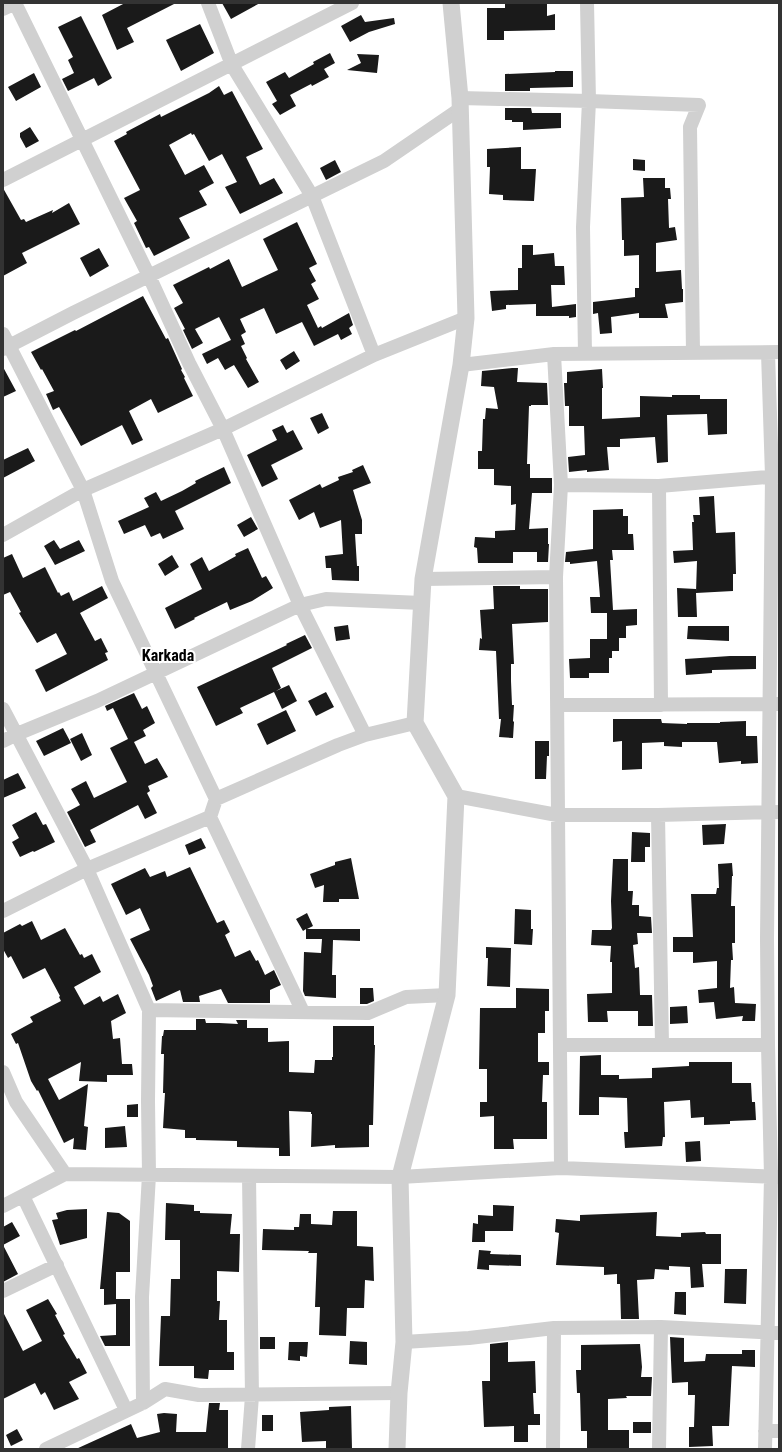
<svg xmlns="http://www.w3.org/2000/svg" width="782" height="1452" font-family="'Roboto Condensed',sans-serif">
  <rect width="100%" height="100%" fill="#fff"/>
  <path fill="#1a1a1a" d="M125,3H176L127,28L134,42L117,50L102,15Z
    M222,3H260L231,19Z
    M547,3V16L555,14V30L504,31V40H487V8H505V4Z
    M361,15L365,22L394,18L395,24L369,32L350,42L341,26Z
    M81,16L112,78L98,86L94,78L68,91L62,79L74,73L68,60L73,57L58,27Z
    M200,24L214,53L181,71L166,40Z
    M330,53L335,63L324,69L329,77L312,86L311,84L290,95L296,106L280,115L272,104L277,101L266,82L285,72L289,78L314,64L313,62Z
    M357,54L379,55L377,73L347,70L361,63Z
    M555,71H573V87L530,88V91H505V74L555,72Z
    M34,73L41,87L16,101L8,87Z
    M219,86L224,95L232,91L263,149L246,157L260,185L274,178L283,193L240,214L225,187L237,182L222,154L209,161L194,134L192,135L191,133L169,145L185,175L204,165L214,183L199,191L207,205L179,218L190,238L154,256L149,247L146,248L134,223L137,221L124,198L140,190L114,141L127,134L126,132L160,114L161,117L209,93Z
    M505,108H531L532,113H561V128L523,130V122H512V120H505Z
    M30,127L39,141L26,148L20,137V133Z
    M521,147V169H536L534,201L503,200V195L489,194L490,167H487V149Z
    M633,159L645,160V171L633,170Z
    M335,160L341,172L326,180L320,168Z
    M643,178H665V188H670L671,199H668L669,228L675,227L677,240L656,243V272L681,270L682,289H683V302L665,304L668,318H639V313L611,317L612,333L600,334L598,313L593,314V302L635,297V288H639V255L624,256V240H622L621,198L644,197Z
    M3,188L21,220L24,219L26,222L53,210L52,213L69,203L80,224L22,253L27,263L3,276Z
    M297,222L317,264L309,268L316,281L311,284L319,299L307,305L318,328L321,326L322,328L349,313L353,325L349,328L352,334L341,340L338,334L314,346L302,322L276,334L264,308L240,319L246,332L241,335L245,344L241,346L247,358L246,359L259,382L248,388L234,365L225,370L218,358L207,364L202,354L231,340L219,317L195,329L203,343L192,349L183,330L185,329L174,308L183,303L173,285L209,267L210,269L229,259L242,287L278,270L263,239Z
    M522,245H533V255L554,253L555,266H564L565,285H551L552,307L576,304V317L569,318V316H536V304L506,305V309L492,311L490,291L518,290V268H522Z
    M99,248L109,266L90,277L80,258Z
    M143,296L166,339L168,338L182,369L181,370L185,377L184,378L193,396L158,413L151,399L129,411L143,440L132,445L122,425L81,446L59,407L53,410L46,394L54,391L42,369L41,370L31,352L75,330L76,331Z
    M294,351L300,361L286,370L280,360Z
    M3,367L16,391L3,397Z
    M512,368H518L517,382L547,383L548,405H531V406H529L527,464H530V478H552V493H532L529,529L548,528V544H549L548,562H537V552H513V563H478L477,548L474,547L475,537L495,538V531L515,530L516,504L511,505V486L494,485V469H478V451H482L483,419H485L486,408L498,409L494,387L481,386L482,371Z
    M602,369L603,388H602V419L640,417V396L672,397V395H700V399H727V434L708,435L707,414L667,415L668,462L657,463L655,437L620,439V447H607L609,470L587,472V470L569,472L568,457L585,455L584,426H569V406H565L564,383H567V372Z
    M322,413L329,428L318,434L310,418Z
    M283,425L287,433L293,430L303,449L271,465L278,479L262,487L247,455L277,440L272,430Z
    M28,448L35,461L3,478V460Z
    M363,465L371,483L353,490L362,520V534H355L357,566H359V581L332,580L331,568H326L325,556L343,554L341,520L320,528L314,512L299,520L289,500L320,484L322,488L339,480L338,477L353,472L352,470Z
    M224,467L231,483L175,511L184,529L163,539L160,533L151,537L145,525L124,534L118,521L149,507L144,498L156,492L161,501L182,491L196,483L195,481Z
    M714,496L716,533L735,532L736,574H733V591L696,593L697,617H678L677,588L696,589V592L697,561L674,563L673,551L693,550L692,522H694L693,515H700L699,497Z
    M623,509V516H628V534H633L634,550H612L613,560H610L613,610L637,609V625L626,626V638H619V651H612V658H609V673H589V678H570L569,659L590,658V639H607V613H591L590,597H600L597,561L570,564V562H565L566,552L593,549V510Z
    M251,517L258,529L244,537L237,525Z
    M54,540L60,549L79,540L85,551L55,565L44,546Z
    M248,548L262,578L266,576L273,588L252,601L230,610L227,602L194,618L195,619L175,629L165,608L202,589L190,564L202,557L209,571L236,556L235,554Z
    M12,554L23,578L45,567L58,593L59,592L61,596L69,592L73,601L102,586L108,598L80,613L95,641L101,638L108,652L105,653L108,660L46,692L35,670L67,654L56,633L37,643L19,613L21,612L10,592L3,595V558Z
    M172,555L179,567L165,576L158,564Z
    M493,586H520V589H548V622L512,624L514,664H511V681L512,705H514L513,721L514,722L513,738L499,737L501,719H499L496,651L479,650L480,638L482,639L480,610L494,609Z
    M348,625L350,639L336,641L334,627Z
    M688,626H729V641L687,639Z
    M305,635L312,648L272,668L281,688L276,691L289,685L297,701L282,709L274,692L240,708L243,713L216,726L197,687L287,645L286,644Z
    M730,656H756V669L712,670V673L686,675L685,659Z
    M326,692L334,707L316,716L308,701Z
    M134,693L142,709L147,706L155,723L143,730L146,736L134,742L145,764L157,758L168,777L148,786L150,791L147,793L157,813L145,819L138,805L90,830L96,842L85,847L67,812L80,805L71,789L86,781L94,798L127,782L110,748L128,739L113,708L107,711L105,706Z
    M286,710L296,731L267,745L257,724Z
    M613,719H661L662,723L687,724V723H720V722L746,721V736H757L758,763L741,764V761L719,763L717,742H682V747L664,746V742L642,743V769L622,770V741L613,742Z
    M63,728L71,743L44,756L36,741Z
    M82,733L92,755L81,761L70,739Z
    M535,741H549V756H547L546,779H535Z
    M18,773L26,788L3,798V780Z
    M36,812L43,825L46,824L55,842L34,852L33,851L20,857L12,842L19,838L12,825Z
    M726,824L724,844L703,845L702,825Z
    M632,832L650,833V847H645V862H631Z
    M201,838L206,848L189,855L185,845Z
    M351,858L359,899H339V902H323L324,885L315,888L310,874L335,865V862Z
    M613,859H628V891H633L632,905H639V916L651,917L652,933H637L638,944L633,945L635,968L639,967L640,995H652L653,1026H638V1011H607L608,1022H588L587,994L612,993V962H610L611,946L591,945L592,930H611L612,928L611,901Z
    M732,863L733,876H732L731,906H735V943H732L733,960H731L730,988L734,987L735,1003L756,1004L755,1021H742L743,1016L716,1019L714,1002L699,1003L698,990L717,988V961L693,963V952H673V937H693L691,894H716L717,888H719L718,864Z
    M190,867L217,923L224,920L230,932L225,935L235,957L250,950L256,961L258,960L265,975L274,970L281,985L270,990V1003H228L221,989L199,996L200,1002H183L180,990L156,1001L151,988L153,986L149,975L130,939L150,930L140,908L126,915L111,884L145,868L150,877L165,871L167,877Z
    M515,909L531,910V929H533L532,945L514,944Z
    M307,913L313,926L307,929H360V941L333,940L332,975H336V998L305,996L303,991L304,952L321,953L322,939H306V929L303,931L296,919Z
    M32,921L41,940L65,928L80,955L82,954L84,958L92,954L101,972L74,987L84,1005L100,996L103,1002L118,994L126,1013L111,1021L113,1039L120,1038L122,1064H132L133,1075H107V1082L79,1081L81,1062L48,1079L59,1100L88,1084L84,1126L88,1127L86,1150L73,1149L74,1138L64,1143L38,1090L37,1091L31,1081L18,1043L16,1044L11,1034L33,1022L30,1017L61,1001L59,997L60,996L45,968L23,979L11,956L8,958L3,949V933L20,924L22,926Z
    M486,947L511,948L510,987L487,986L488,958H486Z
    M360,988H373L374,1001L367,1004H360Z
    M516,988L549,989V1011H545V1033H538V1062H549V1075H543L542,1102H547V1139H513L514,1149H494V1116L480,1117V1102H487V1069H479L480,1008H516Z
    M687,1006L688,1023L670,1024V1007Z
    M196,1019H205L206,1023H219L238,1024L236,1020H247V1028H268V1042L289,1041V1072L314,1073L315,1060H332V1057H333V1026H374V1045H375L373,1125H369V1147L335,1148V1145L311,1147L312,1114H311V1112L289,1111L290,1156H279V1148L237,1147V1141L196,1140V1138H185V1130L163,1128L165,1093H163L164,1054H161L162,1036H163L164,1030H196Z
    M601,1055V1075H619V1079L652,1078V1068L689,1066V1062H732V1083H751L752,1102H755L756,1120L730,1121V1124L704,1125V1117L691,1118L690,1100L664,1102L665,1137H663L662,1146L625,1148L624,1132H628L627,1098L599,1097V1115H579L580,1056Z
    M138,1104V1117H127V1105Z
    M125,1126L127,1147L105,1148V1128Z
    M700,1141L701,1161L686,1162L685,1142Z
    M166,1203L194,1205V1211H200V1213L232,1214L230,1234H240L239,1272L217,1271V1301H220L219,1320H227V1352H234V1370H209L208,1379L194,1378V1366H159L161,1316H170L171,1279H180V1240H165Z
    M493,1205L514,1206L513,1231H485V1242H472L473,1223L478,1224V1215L493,1216Z
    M87,1209V1238L60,1245L52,1220L58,1219L56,1213L67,1210Z
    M333,1211H357V1246L373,1247L374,1281L365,1280L364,1308H347L346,1336L319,1335L320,1307H315L317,1253H308L309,1251L262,1250L263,1229L294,1230V1227H299L300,1214H311V1224L332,1225Z
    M107,1212L119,1213L130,1221V1272H116V1299H130V1346H105L100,1336L116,1335V1304L104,1305V1289H100Z
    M657,1212L656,1236L681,1237V1233L705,1232L706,1234H721V1264H702L704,1287L691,1288L690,1267L669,1266V1270L655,1269L654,1279L637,1280L639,1319H621L620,1284H617V1274L604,1275V1267L556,1265L559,1233L555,1232L556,1219L580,1221V1215Z
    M12,1222L20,1236L3,1245V1227Z
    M3,1245L18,1274L3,1282Z
    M479,1250L491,1251L490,1254L521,1255V1266L489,1265V1270L477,1269Z
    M725,1269H747L746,1304L724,1303Z
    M675,1292H686V1315L674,1314Z
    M48,1299L57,1314L55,1315L65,1334L63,1335L77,1359L79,1358L87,1373L69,1382L79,1399L54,1410L45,1392L41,1395L35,1383L3,1399V1312L23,1351L42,1341L26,1310Z
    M260,1337H275V1349H260Z
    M670,1337L684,1338V1362L705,1361L706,1354H742V1350H755V1367L732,1366L729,1426H712L713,1446L689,1447V1427H694L695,1395H688V1382L672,1383Z
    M350,1341L367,1342V1365L349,1364Z
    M289,1342H308L307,1357L300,1356V1361L288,1360Z
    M508,1342V1362L535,1361L536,1393H533L534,1414H540V1425H528V1442H514V1426L484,1427L482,1381H490V1344Z
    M640,1344L642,1367L641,1377H652L651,1396H626L627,1398L608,1399V1430H629V1449H587V1431H581L580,1393H577L576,1370H581V1345Z
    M209,1403H220L219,1410H228V1449H76L131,1424L137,1438L160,1432L157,1414L164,1413L177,1414L176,1432H206Z
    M351,1406L352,1449H326V1441L302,1442L300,1412L329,1410V1407Z
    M262,1415H273V1431H262Z
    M633,1422H651V1433H633Z
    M17,1429L23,1440L11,1446L6,1435Z"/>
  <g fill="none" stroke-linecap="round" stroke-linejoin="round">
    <path stroke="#d0d0d0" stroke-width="14" d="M15,3L149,276L189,363L223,429L300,605L365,735
      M208,3L232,65L312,196L374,355
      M3,9L16,3
      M460,98L589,101L699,105L690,127L693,353
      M3,180L352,3
      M3,334L83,490L112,581L216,799
      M3,349L73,313L384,161L460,109
      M554,354L561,485L556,577L561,1168
      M585,354L583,227L589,101L587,3
      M461,365L554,354L779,352
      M561,485L659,486L779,476
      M659,486L661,705
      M3,535L83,490L223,429L374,355L466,318
      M423,579L556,577
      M557,705L779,704
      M3,709L87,869L149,1010L368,1013L406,997L447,995
      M3,741L17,734L97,701L300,605L326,599L422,603
      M456,796L557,815H658L779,812
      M658,815L662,1045
      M210,817L303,1012
      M3,911L87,869L210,817L216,799L338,745L365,735L415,723
      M560,1045H768
      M3,1072L16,1102L65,1174
      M23,1196L126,1410
      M3,1206L65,1174L400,1177L561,1168L779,1177
      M3,1291L57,1265
      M404,1342L469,1338L554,1328L661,1327L779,1333
      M143,1403L142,1297L149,1175L148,1101L149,1010
      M765,1431H779
      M46,1449L143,1403L165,1389L199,1395L399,1393
      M248,1449L252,1396L249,1176
      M553,1449L554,1328
      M659,1449L661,1327
      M765,1449L771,1177L768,1045L767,939L772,476L768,353"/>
    <path stroke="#d0d0d0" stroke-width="17" d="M397,1449L399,1393L404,1342L400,1177L447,995L456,796L415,723L423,579L461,365L466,318L460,98L451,3"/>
  </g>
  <g text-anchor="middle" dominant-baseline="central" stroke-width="4" stroke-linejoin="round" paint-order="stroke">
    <g font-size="16" font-weight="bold" fill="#000" stroke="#fff">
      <text x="168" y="655">Karkada</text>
    </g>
  </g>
  <rect width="782" height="1452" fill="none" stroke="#333333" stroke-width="8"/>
</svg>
